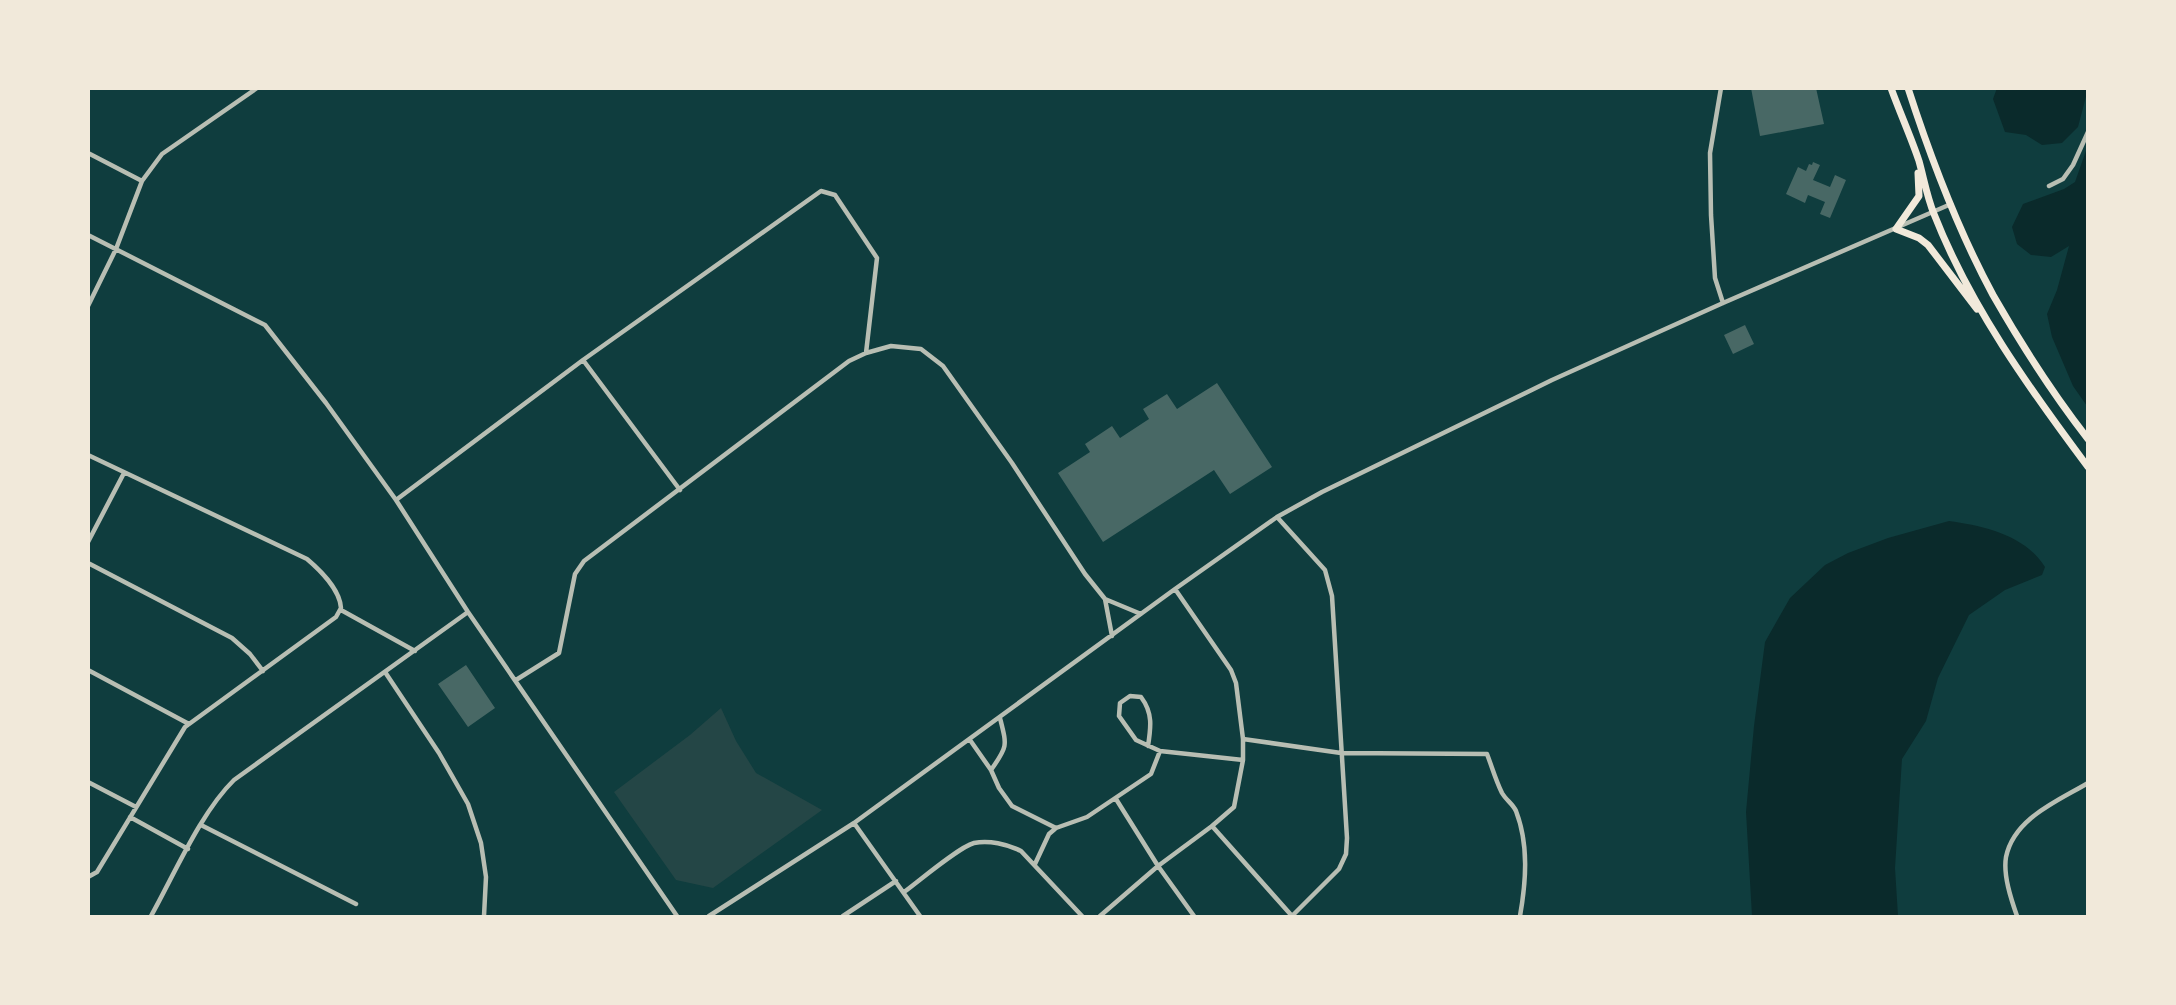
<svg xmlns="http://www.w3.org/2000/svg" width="2176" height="1005" font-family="Helvetica,sans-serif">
  <rect width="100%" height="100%" fill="#0f3d3e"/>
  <path fill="#244646" d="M721,708L736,741L756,773L822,810L713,888L676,880L614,792L690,735Z"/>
  <path fill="#0a2a2b" d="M1997,88H2087L2088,89L2078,127L2062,143L2042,145L2026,135L2005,132L1993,99Z
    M2087,148V406L2073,386L2052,337L2047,314L2057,290L2069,246L2051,257L2031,255L2017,244L2012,227L2023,204L2064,189L2075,182Z
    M1949,521C1984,526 2025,535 2045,567L2042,575L2005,590L1969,615L1938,678L1926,721L1902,759L1895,868L1898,916H1752L1746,812L1754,726L1765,642L1790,598L1825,565L1848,553L1888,538Z"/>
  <path fill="#486865" d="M1751,88H1816L1824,124L1760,136Z
    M1813,162L1820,165L1813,180L1830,187L1835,175L1846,180L1830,218L1820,214L1825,202L1808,195L1805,203L1786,194L1798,167L1806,171L1809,164L1812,165Z
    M1745,325L1754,344L1733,354L1724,335Z
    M1217,383L1272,467L1230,494L1214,470L1103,542L1058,473L1090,452L1085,444L1112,426L1120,438L1149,419L1143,409L1167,394L1177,409Z
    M466,665L495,708L468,727L438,684Z"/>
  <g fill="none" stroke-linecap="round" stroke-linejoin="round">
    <path stroke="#b8beb3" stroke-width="4.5" d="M1721,88L1710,153L1711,215L1715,278L1723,303
      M88,153L142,181
      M2049,186L2063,179L2073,165L2088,132
      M88,235L265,325L326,403L396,500L468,612L677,916
      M88,306L116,249L142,181L162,154L257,88
      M583,360L680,490
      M88,455L307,559C320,570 340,590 341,608L336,617L185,727L97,872L88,877
      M396,500L583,360L821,191L835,195L877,258L866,353
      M88,542L124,473
      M88,563L232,638L250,654L263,671
      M1105,599L1141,614
      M341,610L415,651
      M88,670L189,724
      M385,672L439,753L468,804L481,843L486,877L484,916
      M516,680L559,653L575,574L584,561L849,361L866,353L891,346L921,349L943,366L1012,463L1085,574L1105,599L1112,636
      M1243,739L1341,753L1487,754C1492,767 1496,781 1502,793C1506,800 1513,804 1516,811C1529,845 1526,882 1520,916
      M970,740L991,770L999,788L1012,806L1056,828
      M1148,746C1151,727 1153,713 1141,697L1130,696L1120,703L1119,716L1136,740L1160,751L1243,760
      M991,770C1008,746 1007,746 1000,718
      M88,782L136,807
      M1116,799L1158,866L1194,916
      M130,817L188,849
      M854,823L920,916
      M201,825L356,904
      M1212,826L1292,916L1339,869L1346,854L1347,838L1332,596L1325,570L1277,517
      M1035,864L1049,834L1056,828L1087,817L1151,774L1160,751
      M904,892C919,881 959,847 974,843C989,840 1007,844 1021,851L1082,916
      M151,916C174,875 201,812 234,780L468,612
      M709,916L854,823L1175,589L1277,517L1322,492L1552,380L1723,303L1951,204
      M843,916L896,881
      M1100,916L1158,866L1212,826L1234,807L1243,760V739L1236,683L1231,670L1175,589
      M2017,916C2011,899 2003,875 2006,857C2014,818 2058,801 2088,783"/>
    <path stroke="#f1e9da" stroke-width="7" d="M1891,88C1900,113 1911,137 1919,161C1924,179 1927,197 1934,214C1970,306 2029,388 2088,467
      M1908,88C1930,156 1959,232 1993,295C2021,344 2053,394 2088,439
      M1918,173L1919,196L1896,229L1919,238L1928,245L1977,309"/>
  </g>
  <rect width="2176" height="1005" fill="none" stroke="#f1e9da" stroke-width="180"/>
</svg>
